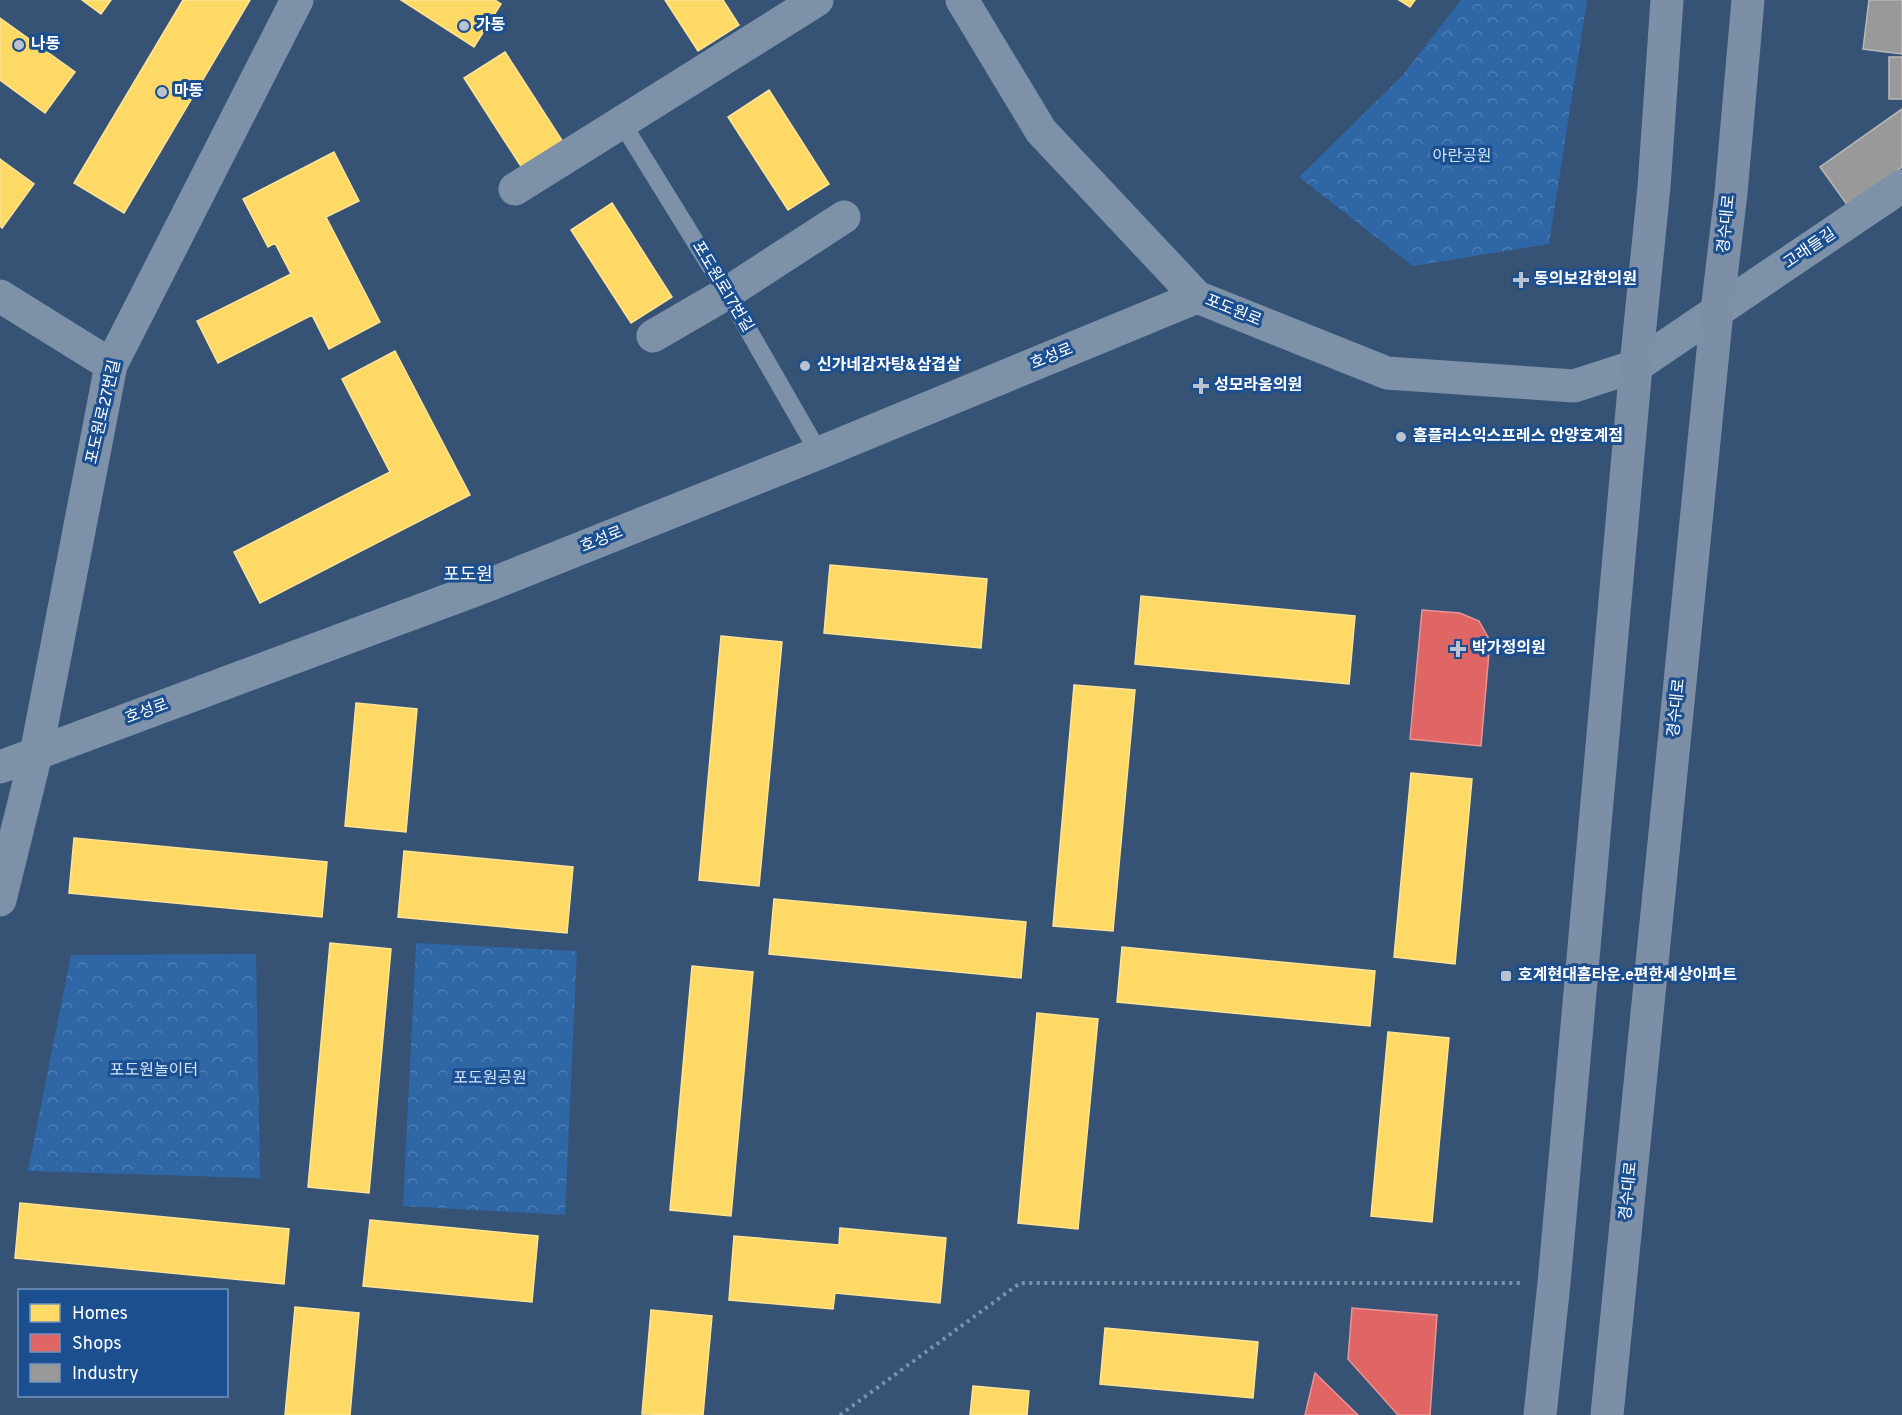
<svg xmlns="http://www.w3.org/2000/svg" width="1902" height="1415" font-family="Overpass,'Noto Sans KR',sans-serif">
  <defs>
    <pattern id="park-crowns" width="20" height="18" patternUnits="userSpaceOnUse" patternTransform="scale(1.5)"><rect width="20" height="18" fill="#2f66a5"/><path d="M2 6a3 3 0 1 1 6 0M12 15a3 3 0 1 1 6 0" fill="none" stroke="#4e7db2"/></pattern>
  </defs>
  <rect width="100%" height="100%" fill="#365274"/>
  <path fill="url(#park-crowns)" d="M1461,0H1587L1549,244L1413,266L1299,177L1402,76Z
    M416,943L577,951L565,1215L403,1206Z
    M256,954L260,1178L28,1171L71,955Z"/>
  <path fill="#ffd966" stroke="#ffe494" stroke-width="1.5" d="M82,0H111L101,14Z
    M183,0H250L124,213L74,183Z
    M401,0H495L501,4L474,47Z
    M665,0H723L739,25L698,51Z
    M1399,0H1415L1410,7Z
    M0,18L75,72L45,113L0,80Z
    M505,52L565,145L524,171L464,78Z
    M769,90L829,184L788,210L728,117Z
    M334,152L359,201L326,217L380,322L329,349L312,315L218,363L197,321L291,274L275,243L268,247L243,199Z
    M0,159L34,184L2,228L0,226Z
    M612,203L672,297L631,323L571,230Z
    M395,351L470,495L260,603L234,552L390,472L342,379Z
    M830,565L987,579L981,648L824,633Z
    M1141,596L1355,616L1349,684L1135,664Z
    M721,636L782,642L759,886L699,880Z
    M1074,685L1135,690L1113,931L1053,926Z
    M356,703L417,709L406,832L345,826Z
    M1411,773L1472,779L1455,964L1394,957Z
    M74,838L327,862L322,917L69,893Z
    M404,851L573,867L567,933L398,917Z
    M774,899L1026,922L1021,978L769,954Z
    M330,943L391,949L369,1193L308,1187Z
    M1122,947L1375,971L1370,1026L1117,1002Z
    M692,966L753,972L731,1216L670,1210Z
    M1037,1013L1098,1019L1078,1229L1018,1223Z
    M1388,1032L1449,1038L1432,1222L1371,1216Z
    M20,1203L289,1229L284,1284L15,1258Z
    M370,1220L538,1236L532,1302L363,1286Z
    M840,1228L946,1238L940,1303L835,1293L833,1309L729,1300L734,1236L839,1245Z
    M295,1307L359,1313L350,1415H285Z
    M651,1310L712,1316L703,1415L642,1414Z
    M1105,1328L1258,1342L1253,1398L1100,1384Z
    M973,1386L1029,1391L1027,1415H970Z"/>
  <path fill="#e06666" stroke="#e99494" stroke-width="1.5" d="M1422,610L1460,613L1479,621L1490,641L1481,746L1410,739Z
    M1352,1308L1437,1315L1430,1415H1398L1348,1359Z
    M1315,1373L1358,1415H1305Z"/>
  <path fill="#999" stroke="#b8b8b8" stroke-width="1.5" d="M1869,0H1902V54L1863,49Z
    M1889,57H1902V99H1889Z
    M1902,109V167L1848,206L1820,167Z"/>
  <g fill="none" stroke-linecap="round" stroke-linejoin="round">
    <path stroke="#7d92a8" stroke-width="4" stroke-dasharray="3 4.5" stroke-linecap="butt" d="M840,1415L1020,1283H1520"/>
    <path stroke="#7d92a8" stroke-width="18" d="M622,123L727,293L819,453"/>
    <path stroke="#7d92a8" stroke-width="33" d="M962,0L1041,131L1197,297L1387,373L1574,386L1636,366L1902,186
      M515,189L817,0
      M0,296L111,365
      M653,336L727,293L844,217
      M0,767L486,586L819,453L1197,297
      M0,900L36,754L111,365L297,0"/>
    <path stroke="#7d8ea7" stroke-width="33" d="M1540,1415L1554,1283L1636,366L1654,187L1667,0
      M1607,1415L1717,311L1731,193L1748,0"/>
  </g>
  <g fill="#b9c2ce" stroke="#1b4f8f" stroke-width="2">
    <circle cx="464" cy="26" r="6"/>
    <circle cx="19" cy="45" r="6"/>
    <circle cx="162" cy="92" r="6"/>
    <path d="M1518 271h6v6h6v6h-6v6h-6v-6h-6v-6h6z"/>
    <circle cx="805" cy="366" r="6"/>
    <path d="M1198 377h6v6h6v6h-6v6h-6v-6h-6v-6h6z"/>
    <circle cx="1401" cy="437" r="6"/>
    <path d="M1455 640h6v6h6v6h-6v6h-6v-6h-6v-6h6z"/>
    <rect x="1500" y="970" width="12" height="12" rx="3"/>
  </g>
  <g text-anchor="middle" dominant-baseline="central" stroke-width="6" stroke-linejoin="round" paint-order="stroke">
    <g font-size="16" font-weight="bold" fill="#fff" stroke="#1b4f8f" text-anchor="start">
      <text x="476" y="26">가동</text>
      <text x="31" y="45">나동</text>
      <text x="174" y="92">마동</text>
      <text x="1534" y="280">동의보감한의원</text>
      <text x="817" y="366">신가네감자탕&amp;삼겹살</text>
      <text x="1214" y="386">성모라움의원</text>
      <text x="1413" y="437">홈플러스익스프레스 안양호계점</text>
      <text x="1472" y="649">박가정의원</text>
      <text x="1518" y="976">호계현대홈타운.e편한세상아파트</text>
    </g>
    <g font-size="16" fill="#cfe3fa" stroke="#1b4f8f">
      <text x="1462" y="157">아란공원</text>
      <text x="154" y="1071">포도원놀이터</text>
      <text x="490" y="1079">포도원공원</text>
    </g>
    <g font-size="16" fill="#fff" stroke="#1b4f8f">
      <text transform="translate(1727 224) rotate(-84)">경수대로</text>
      <text transform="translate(1810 249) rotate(-34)">고래들길</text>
      <text transform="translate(722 287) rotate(59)">포도원로17번길</text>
      <text transform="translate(1233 311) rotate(22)">포도원로</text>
      <text transform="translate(1052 357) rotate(-22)">호성로</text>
      <text transform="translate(104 412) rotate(-77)">포도원로27번길</text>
      <text transform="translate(602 540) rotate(-22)">호성로</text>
      <text transform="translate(1677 708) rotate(-84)">경수대로</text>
      <text transform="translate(147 712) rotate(-20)">호성로</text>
      <text transform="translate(1629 1191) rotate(-84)">경수대로</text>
    </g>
    <g font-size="18" fill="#fff" stroke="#1b4f8f">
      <text x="468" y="575">포도원</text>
    </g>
  </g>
  <rect x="18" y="1289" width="210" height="108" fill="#1b4f8f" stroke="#7695bc" stroke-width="1.5"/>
  <rect x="30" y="1304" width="30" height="18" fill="#ffd966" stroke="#7695bc" stroke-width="1.5"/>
  <text x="72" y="1319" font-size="18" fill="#ffffff">Homes</text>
  <rect x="30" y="1334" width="30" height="18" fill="#e06666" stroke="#7695bc" stroke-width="1.5"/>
  <text x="72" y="1349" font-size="18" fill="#ffffff">Shops</text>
  <rect x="30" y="1364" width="30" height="18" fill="#999999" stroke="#7695bc" stroke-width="1.5"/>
  <text x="72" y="1379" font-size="18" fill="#ffffff">Industry</text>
</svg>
